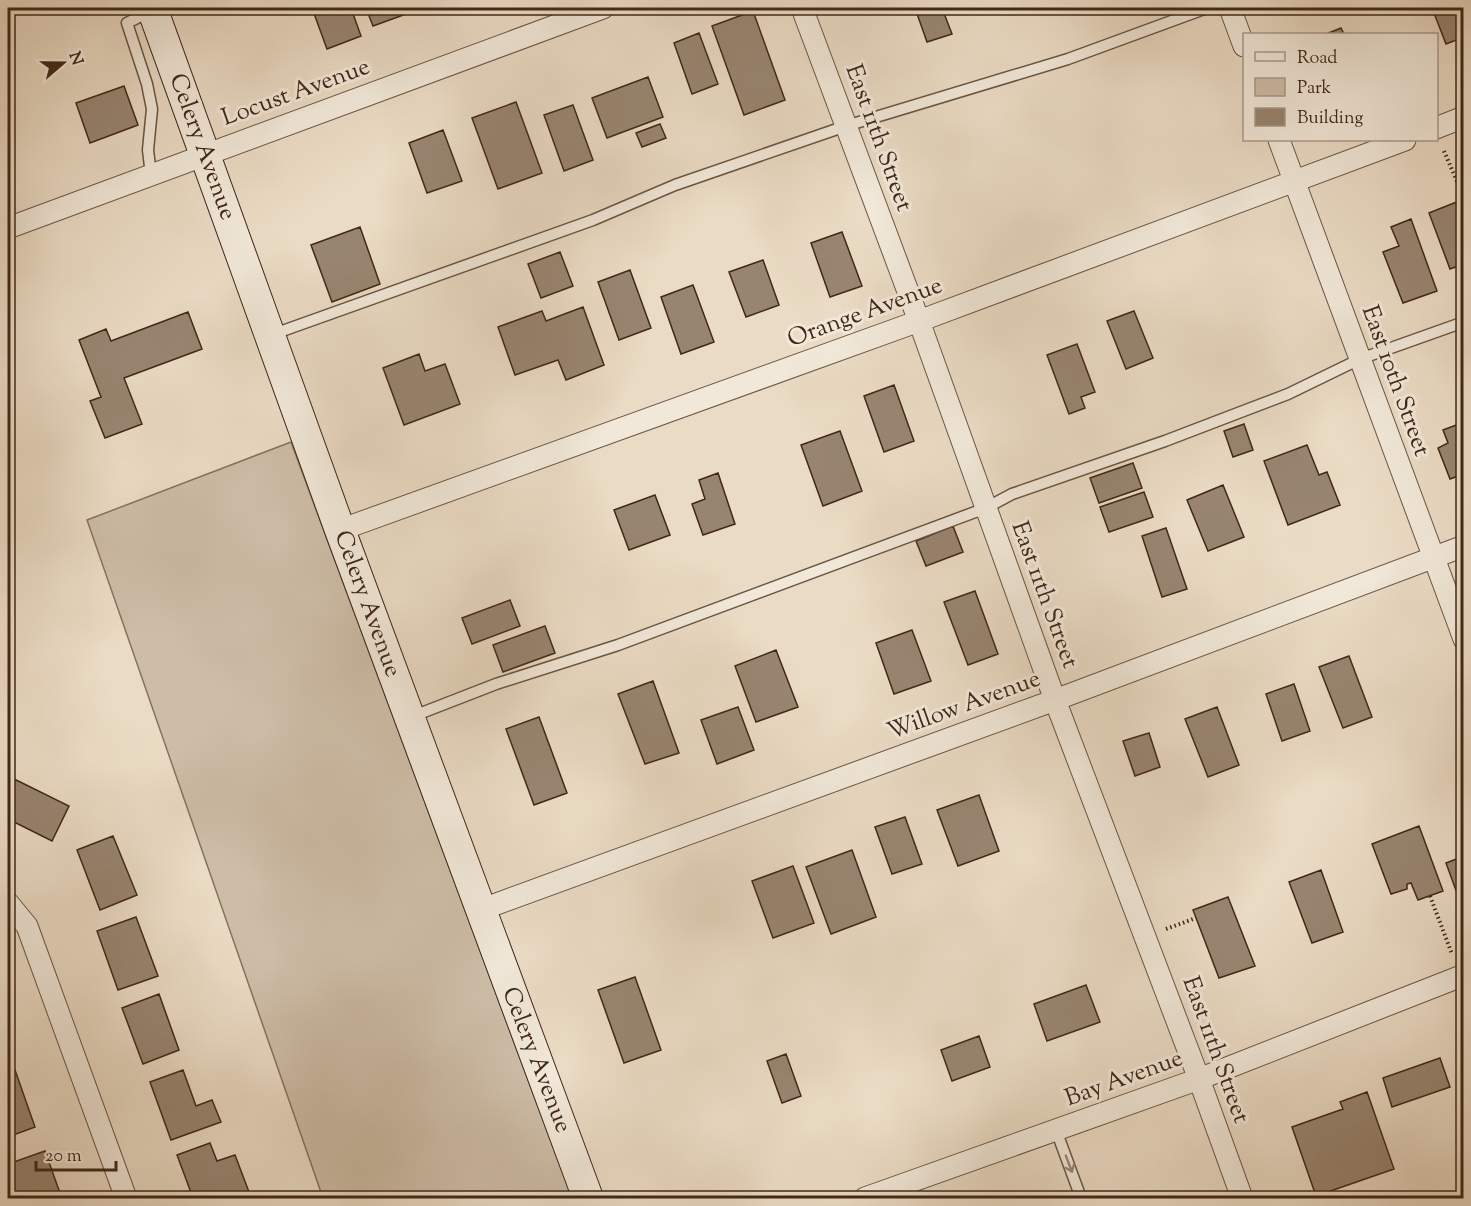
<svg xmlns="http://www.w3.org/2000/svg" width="1471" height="1206" font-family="'Sorts Mill Goudy',serif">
  <rect width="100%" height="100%" fill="#eadbc4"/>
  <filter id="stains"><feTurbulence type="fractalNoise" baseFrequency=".00333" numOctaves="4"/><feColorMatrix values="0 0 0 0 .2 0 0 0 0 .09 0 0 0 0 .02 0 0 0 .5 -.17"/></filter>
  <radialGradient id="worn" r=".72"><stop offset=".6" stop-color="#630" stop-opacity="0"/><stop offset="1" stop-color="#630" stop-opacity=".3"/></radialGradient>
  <path fill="#cdbda7" stroke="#86725f" stroke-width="1.5" d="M291,442L321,523L572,1198H323L87,520Z"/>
  <path fill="#988571" stroke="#402817" stroke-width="1.5" d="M312,8H351L361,36L327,49Z
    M366,8H416L417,10L373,26Z
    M915,8H942L952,34L927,42Z
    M1432,8H1464V37L1446,44Z
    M753,11L785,100L744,115L712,26Z
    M1341,28L1344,34H1326Z
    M699,33L718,84L692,94L674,43Z
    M648,77L663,117L607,138L592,98Z
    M124,86L138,125L90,143L76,103Z
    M516,102L542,173L498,189L472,118Z
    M573,105L593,160L564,171L544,115Z
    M660,124L666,138L642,147L636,133Z
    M443,130L462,181L427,193L409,143Z
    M1459,201L1464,213V264L1450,269L1429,213Z
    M1411,219L1437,291L1403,303L1383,252L1399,246L1391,227Z
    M360,227L380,284L332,302L311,245Z
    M842,232L862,286L830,297L811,243Z
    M560,252L573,286L541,298L528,264Z
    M763,260L779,305L746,317L729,272Z
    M630,270L651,328L619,340L598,282Z
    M693,285L714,342L681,354L661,297Z
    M583,307L604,365L566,380L558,360L515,375L498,327L542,311L546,321Z
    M1134,311L1153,358L1126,369L1107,321Z
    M188,312L202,349L124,378L142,424L105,438L90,401L101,397L79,340L106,329L111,341Z
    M1077,344L1095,392L1081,397L1085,408L1069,414L1047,355Z
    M419,354L425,371L445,364L460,404L404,425L383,368Z
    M894,385L914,441L884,452L864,396Z
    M1464,422V474L1450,479L1438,448L1448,443L1443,430Z
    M1244,424L1253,450L1233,457L1224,431Z
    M840,431L862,491L823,506L801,445Z
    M1307,445L1319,475L1327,472L1340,505L1288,525L1264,461Z
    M1133,463L1142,488L1099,503L1090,478Z
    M718,473L735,524L703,535L692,504L705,499L699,480Z
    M1223,485L1244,537L1208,551L1187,500Z
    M1144,492L1153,517L1109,532L1100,507Z
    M655,495L670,535L629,550L614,510Z
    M953,526L963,552L926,566L916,541Z
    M1166,528L1187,589L1162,597L1142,536Z
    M975,591L998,654L968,665L944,602Z
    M510,600L520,626L472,644L462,618Z
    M545,626L555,653L503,672L493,645Z
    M912,630L931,681L894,694L876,643Z
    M776,650L798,707L756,722L735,666Z
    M1349,656L1372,717L1343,728L1319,667Z
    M653,681L679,753L645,764L618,694Z
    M1294,684L1310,731L1282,741L1266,694Z
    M738,707L754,750L717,764L701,720Z
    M1217,707L1239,765L1208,777L1185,719Z
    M539,717L567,793L534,805L506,729Z
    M1149,733L1160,767L1135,776L1123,741Z
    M8,776L69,806L52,841L8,819Z
    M979,795L999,851L958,866L937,810Z
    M905,817L922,864L892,874L875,827Z
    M1419,826L1443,891L1418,900L1411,883L1407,884V889L1391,894L1372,844Z
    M113,836L137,895L100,910L77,850Z
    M852,850L876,917L831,934L806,867Z
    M1464,856V906L1462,907L1446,863Z
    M793,866L814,923L773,938L752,881Z
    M1321,870L1343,932L1312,943L1289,882Z
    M1228,897L1255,966L1219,978L1193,910Z
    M136,917L158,976L118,990L97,931Z
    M635,977L661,1050L624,1063L598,990Z
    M1086,985L1100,1022L1047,1041L1034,1004Z
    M159,994L179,1050L143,1064L122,1008Z
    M979,1036L990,1067L952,1081L941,1050Z
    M786,1054L801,1096L782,1103L767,1061Z
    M1440,1058L1450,1087L1392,1107L1383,1078Z
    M15,1070L35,1127L8,1137V1073Z
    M183,1070L196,1106L212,1100L221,1122L171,1140L150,1082Z
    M1367,1092L1394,1169L1316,1196L1292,1127L1343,1109L1340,1102Z
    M210,1143L217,1161L235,1155L249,1192L232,1198H193L177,1155Z
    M45,1151L60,1193L45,1198H8V1164Z"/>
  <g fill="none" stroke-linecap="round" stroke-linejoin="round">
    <defs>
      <path id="lane" d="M151,175L148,150L152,109L147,84L127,23L151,11
        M271,335L593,220L675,185L846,126L1068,59L1207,8
        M411,717L496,684L618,645L986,508L1012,494L1165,441L1246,410L1288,394L1360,359L1464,322
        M1056,1130L1081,1198"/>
      <path id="street" d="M802,8L919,321L1055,700L1199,1079L1242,1198
        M1230,8L1244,46
        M1436,128L1464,117
        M1279,140L1464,639
        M8,228L603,8
        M340,530L919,321L1405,140
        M8,903L27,926L126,1198
        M480,910L1055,700L1464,546
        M865,1198L1199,1079L1464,975"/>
      <path id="secondary" d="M152,8L340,530L588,1198"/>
    </defs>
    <use href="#lane" stroke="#6a5542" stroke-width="13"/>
    <use href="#street" stroke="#6a5542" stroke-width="23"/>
    <use href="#secondary" stroke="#402817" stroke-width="32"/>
    <path stroke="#402817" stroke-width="4" stroke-dasharray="1.5 3" stroke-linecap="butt" d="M1444,151L1464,198
      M1430,896L1452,954
      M1166,929L1196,918"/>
    <use href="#lane" stroke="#f1e8d9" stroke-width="10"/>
    <use href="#street" stroke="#f1e8d9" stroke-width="21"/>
    <use href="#secondary" stroke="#f1e8d9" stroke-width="30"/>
  </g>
  <defs><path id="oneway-shaft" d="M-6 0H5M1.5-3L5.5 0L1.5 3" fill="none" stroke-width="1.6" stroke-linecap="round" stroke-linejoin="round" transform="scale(1.5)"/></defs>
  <use stroke="#988878" href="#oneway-shaft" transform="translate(1069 1164) rotate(69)"/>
  <g text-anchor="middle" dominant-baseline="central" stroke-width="6" stroke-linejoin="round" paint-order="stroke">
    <g font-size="24" fill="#402817" stroke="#f1e8d9">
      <text transform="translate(296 93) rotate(-20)">Locust Avenue</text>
      <text transform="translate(878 138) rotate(70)">East 11th Street</text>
      <text transform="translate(202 147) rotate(70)">Celery Avenue</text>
      <text transform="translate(865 313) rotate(-20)">Orange Avenue</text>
      <text transform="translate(1395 381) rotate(70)">East 10th Street</text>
      <text transform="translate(1044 595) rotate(70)">East 11th Street</text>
      <text transform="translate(367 604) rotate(70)">Celery Avenue</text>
      <text transform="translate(964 706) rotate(-20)">Willow Avenue</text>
      <text transform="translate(1215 1050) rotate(70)">East 11th Street</text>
      <text transform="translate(536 1060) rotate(69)">Celery Avenue</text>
      <text transform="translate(1124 1079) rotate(-20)">Bay Avenue</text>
    </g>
  </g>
  <rect width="1471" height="1206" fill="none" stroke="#eadbc4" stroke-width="30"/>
  <rect x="9" y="9" width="1453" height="1188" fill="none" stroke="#402817" stroke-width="3"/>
  <rect x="15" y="15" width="1441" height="1176" fill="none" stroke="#402817" stroke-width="1.5"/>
  <rect x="1243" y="33" width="195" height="108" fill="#f1e8d9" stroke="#aa9b8b" stroke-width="1.5"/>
  <rect x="1255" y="52" width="30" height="9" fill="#f1e8d9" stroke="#aa9b8b" stroke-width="1.5"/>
  <text x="1297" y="63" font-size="18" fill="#402817">Road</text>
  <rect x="1255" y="78" width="30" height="18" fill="#cdbda7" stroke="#aa9b8b" stroke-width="1.5"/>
  <text x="1297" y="93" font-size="18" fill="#402817">Park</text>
  <rect x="1255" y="108" width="30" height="18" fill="#988571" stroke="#aa9b8b" stroke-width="1.5"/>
  <text x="1297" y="123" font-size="18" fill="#402817">Building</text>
  <g transform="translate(63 63) rotate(70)" stroke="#f1e8d9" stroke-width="4.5" paint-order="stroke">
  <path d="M0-4.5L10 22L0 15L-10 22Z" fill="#402817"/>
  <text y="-9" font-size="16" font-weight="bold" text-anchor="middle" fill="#402817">N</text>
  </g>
  <path d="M36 1161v9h80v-9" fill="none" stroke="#402817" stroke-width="3"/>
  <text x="45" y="1161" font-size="18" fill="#402817" stroke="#f1e8d9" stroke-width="4.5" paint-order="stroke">20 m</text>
  <rect width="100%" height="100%" filter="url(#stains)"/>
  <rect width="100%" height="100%" fill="url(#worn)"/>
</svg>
